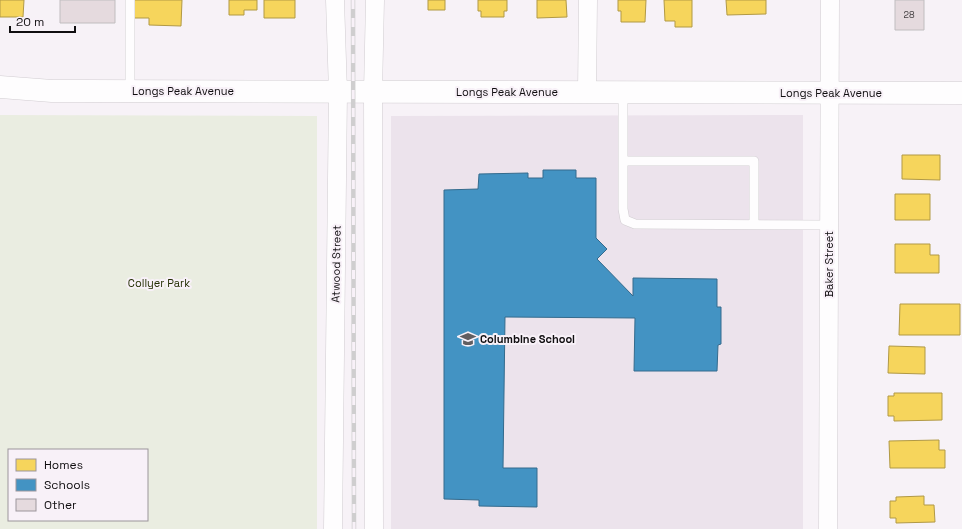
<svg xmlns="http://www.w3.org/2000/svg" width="962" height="529" font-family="'Space Grotesk',sans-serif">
  <rect width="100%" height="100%" fill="#f7f2f7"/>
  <path fill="#ece3ec" d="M803,115V529H391V116Z"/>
  <path fill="#eaede1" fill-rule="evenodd" d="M0,115L317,116V529H0ZM9,450H147V520H9Z"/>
  <path fill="#f6d55c" stroke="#b19945" d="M0,0H24L23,17H0Z
    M134,0H182L181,26L149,25V18H133Z
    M229,0H257V10H244V15H229Z
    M264,0H295V18H264Z
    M428,0H445V10H428Z
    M478,0H507V11H504V17H481V11H478Z
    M537,0H566L567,17L537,18Z
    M618,0H646L645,22H621V11H618Z
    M664,0H692V27H675V21H665Z
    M726,0H766V14L727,15Z
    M902,155H940V180L902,179Z
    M895,194H930V220H895Z
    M895,244H930V255H939V273H895Z
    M900,304H960V335H899Z
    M889,346L925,347V374L888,373Z
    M894,393H942V420L894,421V416H888V396H894Z
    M939,440V450H945V468H890L889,441Z
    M924,496V505H934L935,522L896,523V518H890V501H896V497Z"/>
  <path fill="#4393c3" stroke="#346b8d" d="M543,170H576V178H596V238L607,249L597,259L633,296V278L717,279V307H721V344L718,345L717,371H634L635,318L505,317L503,468H537V507L479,506V500L444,499V190L478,189L479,174L528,173V178H543Z"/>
  <path fill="#e5dade" stroke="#c0bdbf" d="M60,0H115V23H60Z
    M895,0H924V30H895Z"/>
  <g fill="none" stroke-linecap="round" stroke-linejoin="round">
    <defs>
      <path id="service" d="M130,0V91
        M623,92V209L625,220L635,224L829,225
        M623,161H754V224"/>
      <path id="minor" d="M587,92L588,0
        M333,529L338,92L335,0
        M374,529L373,92L375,0
        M828,529L830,0"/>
      <path id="tertiary" d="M0,87L52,91H84L962,93"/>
    </defs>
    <use href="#service" stroke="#d1cdd1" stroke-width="10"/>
    <use href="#minor" stroke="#d1cdd1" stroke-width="19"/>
    <use href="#tertiary" stroke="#d1cdd1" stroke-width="23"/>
    <use href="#service" stroke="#fefdfe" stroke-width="9"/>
    <use href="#minor" stroke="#fefdfe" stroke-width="18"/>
    <use href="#tertiary" stroke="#fefdfe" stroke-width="22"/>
    <defs>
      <path id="rail" d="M353,0L354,529"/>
    </defs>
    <use href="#rail" stroke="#cfcecf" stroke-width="4.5"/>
    <use href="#rail" stroke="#f8f1f8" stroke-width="3" stroke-dasharray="9" stroke-linecap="butt"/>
  </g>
  <defs>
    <symbol id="school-bare" viewBox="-9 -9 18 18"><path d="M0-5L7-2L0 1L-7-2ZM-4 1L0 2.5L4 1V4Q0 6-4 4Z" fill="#615e61" stroke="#f8f1f8" stroke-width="2.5" paint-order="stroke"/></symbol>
  </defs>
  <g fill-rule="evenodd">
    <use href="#school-bare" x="457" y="328" width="22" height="22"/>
  </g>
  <g text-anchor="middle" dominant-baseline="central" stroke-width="4" stroke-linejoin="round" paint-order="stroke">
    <g font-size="9" fill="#464244">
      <text x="909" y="15">28</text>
    </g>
    <g font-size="11" fill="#100e10" stroke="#f8f1f8">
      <text x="183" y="91">Longs Peak Avenue</text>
      <text x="507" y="92">Longs Peak Avenue</text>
      <text x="831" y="93">Longs Peak Avenue</text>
      <text transform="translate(336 264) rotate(-89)">Atwood Street</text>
      <text transform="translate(829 264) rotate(-90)">Baker Street</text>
    </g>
    <g font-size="11" fill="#232e02" stroke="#f8f1f8">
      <text x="159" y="283">Collyer Park</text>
    </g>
    <g font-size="11" font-weight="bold" fill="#100e10" stroke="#f8f1f8" text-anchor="start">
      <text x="480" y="339">Columbine School</text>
    </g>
  </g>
  <rect x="8" y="449" width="140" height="72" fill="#f8f1f8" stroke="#9b969b"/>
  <rect x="16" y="459" width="20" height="12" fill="#f6d55c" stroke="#9b969b"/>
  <text x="44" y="469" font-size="12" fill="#100e10">Homes</text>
  <rect x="16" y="479" width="20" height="12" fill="#4393c3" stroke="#9b969b"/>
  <text x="44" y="489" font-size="12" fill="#100e10">Schools</text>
  <rect x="16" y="499" width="20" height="12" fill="#e5dade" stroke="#9b969b"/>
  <text x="44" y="509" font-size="12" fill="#100e10">Other</text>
  <path d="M10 26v6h65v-6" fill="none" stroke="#100e10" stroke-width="2"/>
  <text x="16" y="26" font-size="12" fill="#100e10" stroke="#f8f1f8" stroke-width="3" paint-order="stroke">20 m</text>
</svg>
